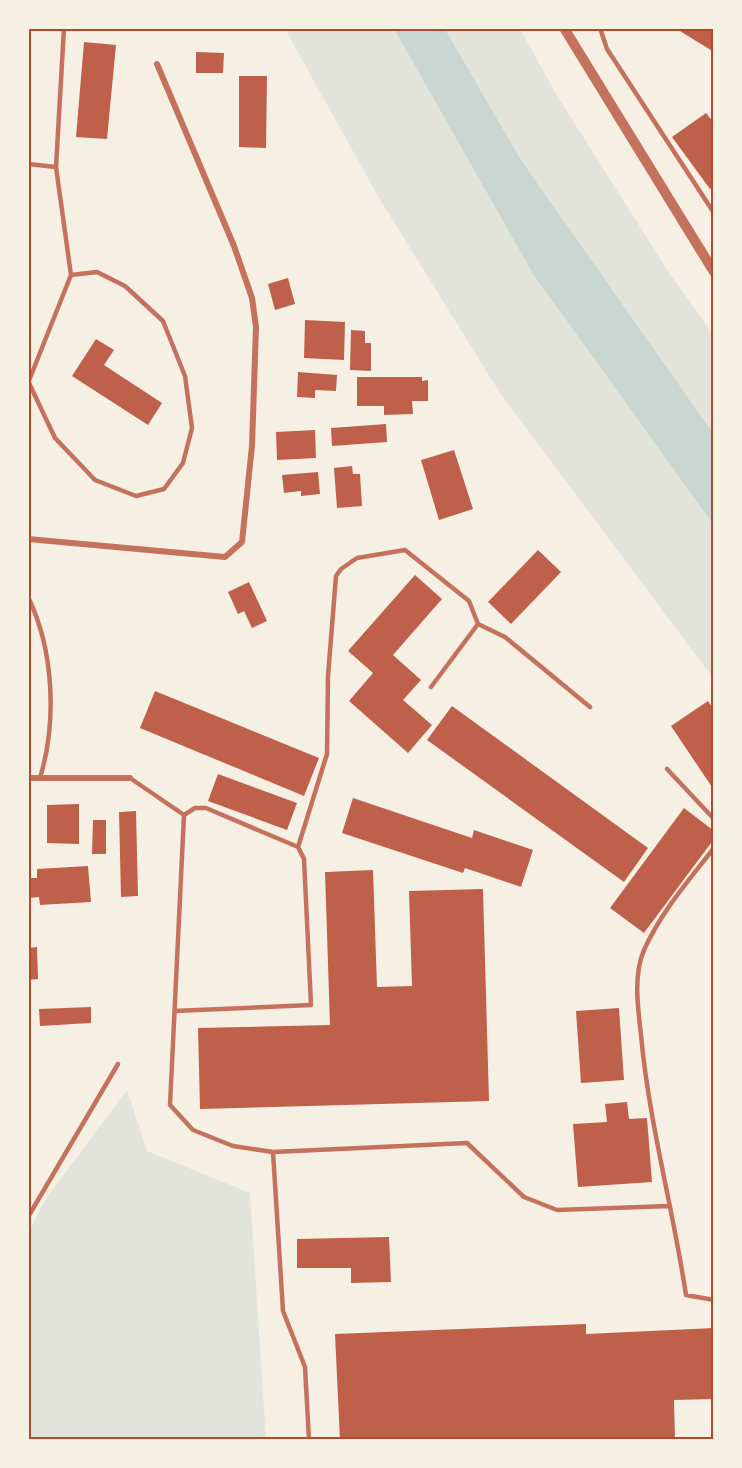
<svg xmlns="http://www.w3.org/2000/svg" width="742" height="1468" font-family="'Fira Sans',sans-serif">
  <rect width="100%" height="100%" fill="#f6efe4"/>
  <path fill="#e2e4dc" d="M285,29H394L533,274L713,524V678L500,393L379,198Z
    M445,29H520L558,97L666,268L713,335V433L521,160Z
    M127,1090L147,1151L250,1193L266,1439H29V1231L45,1200Z"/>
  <path fill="#c9d6d2" d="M394,29H445L521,160L713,433V524L533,274Z"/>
  <path fill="#bf614a" d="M675,28H714V52Z
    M84,42L116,45L107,139L76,137Z
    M196,52L224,53L223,73H196Z
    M239,76H267L266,148L239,147Z
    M706,113L714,123V186L710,189L672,137Z
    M288,278L295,304L275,310L268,284Z
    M305,320L345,322L344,360L304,358Z
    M351,330L365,331V343H371V371L350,370Z
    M96,339L114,350L104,365L162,403L148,425L72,376Z
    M298,372L337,375L336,391L315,390V398L297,397Z
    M357,377H422V381L428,380V401H412L413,414L384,415V406H357Z
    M386,424L387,442L332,446L331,428Z
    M315,430L316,458L277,460L276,432Z
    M454,450L473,509L439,520L421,460Z
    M352,466L353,474H360L362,506L337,508L334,468Z
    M318,472L320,494L301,496V491L284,493L282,475Z
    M538,550L561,572L511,624L488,602Z
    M415,575L442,599L393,655L421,680L403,700L432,725L408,753L349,701L373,673L348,651Z
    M249,582L267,621L252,628L244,611L238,614L228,592Z
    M155,691L319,758L304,796L140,728Z
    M708,701L714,710V790L671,726Z
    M452,706L648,848L624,882L427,740Z
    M218,774L297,803L287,830L208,801Z
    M353,798L472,838L474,830L533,850L521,887L465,868L463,873L342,833Z
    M79,804V844L47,843V805Z
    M684,808L714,831V839L644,933L610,908Z
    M136,811L138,896L121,897L119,812Z
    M93,820H106V854H92Z
    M88,866L91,902L40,905L39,897L28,898V878H37V869Z
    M373,870L377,987L412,986L409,891L483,889L489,1101L200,1109L198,1028L330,1025L325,872Z
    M37,947L38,979L28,980V948Z
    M91,1007V1023L40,1026L39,1009Z
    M619,1008L624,1080L581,1083L576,1011Z
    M627,1102L629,1119L647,1118L652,1182L578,1187L573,1124L607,1122L605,1104Z
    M389,1237L391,1282L351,1283V1268H297V1239Z
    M586,1324V1334L714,1328V1399L674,1400L675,1440H340L335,1334Z"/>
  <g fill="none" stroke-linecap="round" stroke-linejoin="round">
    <path stroke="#c5725c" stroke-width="4.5" d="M600,28L607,49L714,213
      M28,164L56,167
      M28,383L71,275L56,167L64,28
      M29,383L55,438L95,480L136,496L164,489L183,463L192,428L185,376L163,321L125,286L97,272L71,275
      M28,597C54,650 57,722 40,778
      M478,624L505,637L590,707
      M667,769L714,819
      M130,778L184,815L170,1105L193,1130L233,1146L273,1152L467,1143L524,1197L557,1210L669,1206
      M298,847L327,754L328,676L336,576L341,569L357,558L405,550L469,601L478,624L431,687
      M714,848C689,880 661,912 644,950C633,976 638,1008 641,1035C649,1123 673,1208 686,1295L714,1300
      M175,1011L311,1005L304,859L298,847L206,808H195L184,815
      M273,1152L283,1311L305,1367L309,1440
      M28,1217L118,1064"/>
    <path stroke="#c5725c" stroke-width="6" d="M28,539L225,557L242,542L252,446L256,327L252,298L234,246L157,64
      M28,778H130"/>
    <path stroke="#c5725c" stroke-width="10" d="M564,28L714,272"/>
  </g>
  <rect width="742" height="1468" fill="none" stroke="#f6efe4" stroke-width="60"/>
  <rect x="30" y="30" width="682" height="1408" fill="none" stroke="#b5482f" stroke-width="2"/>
</svg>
